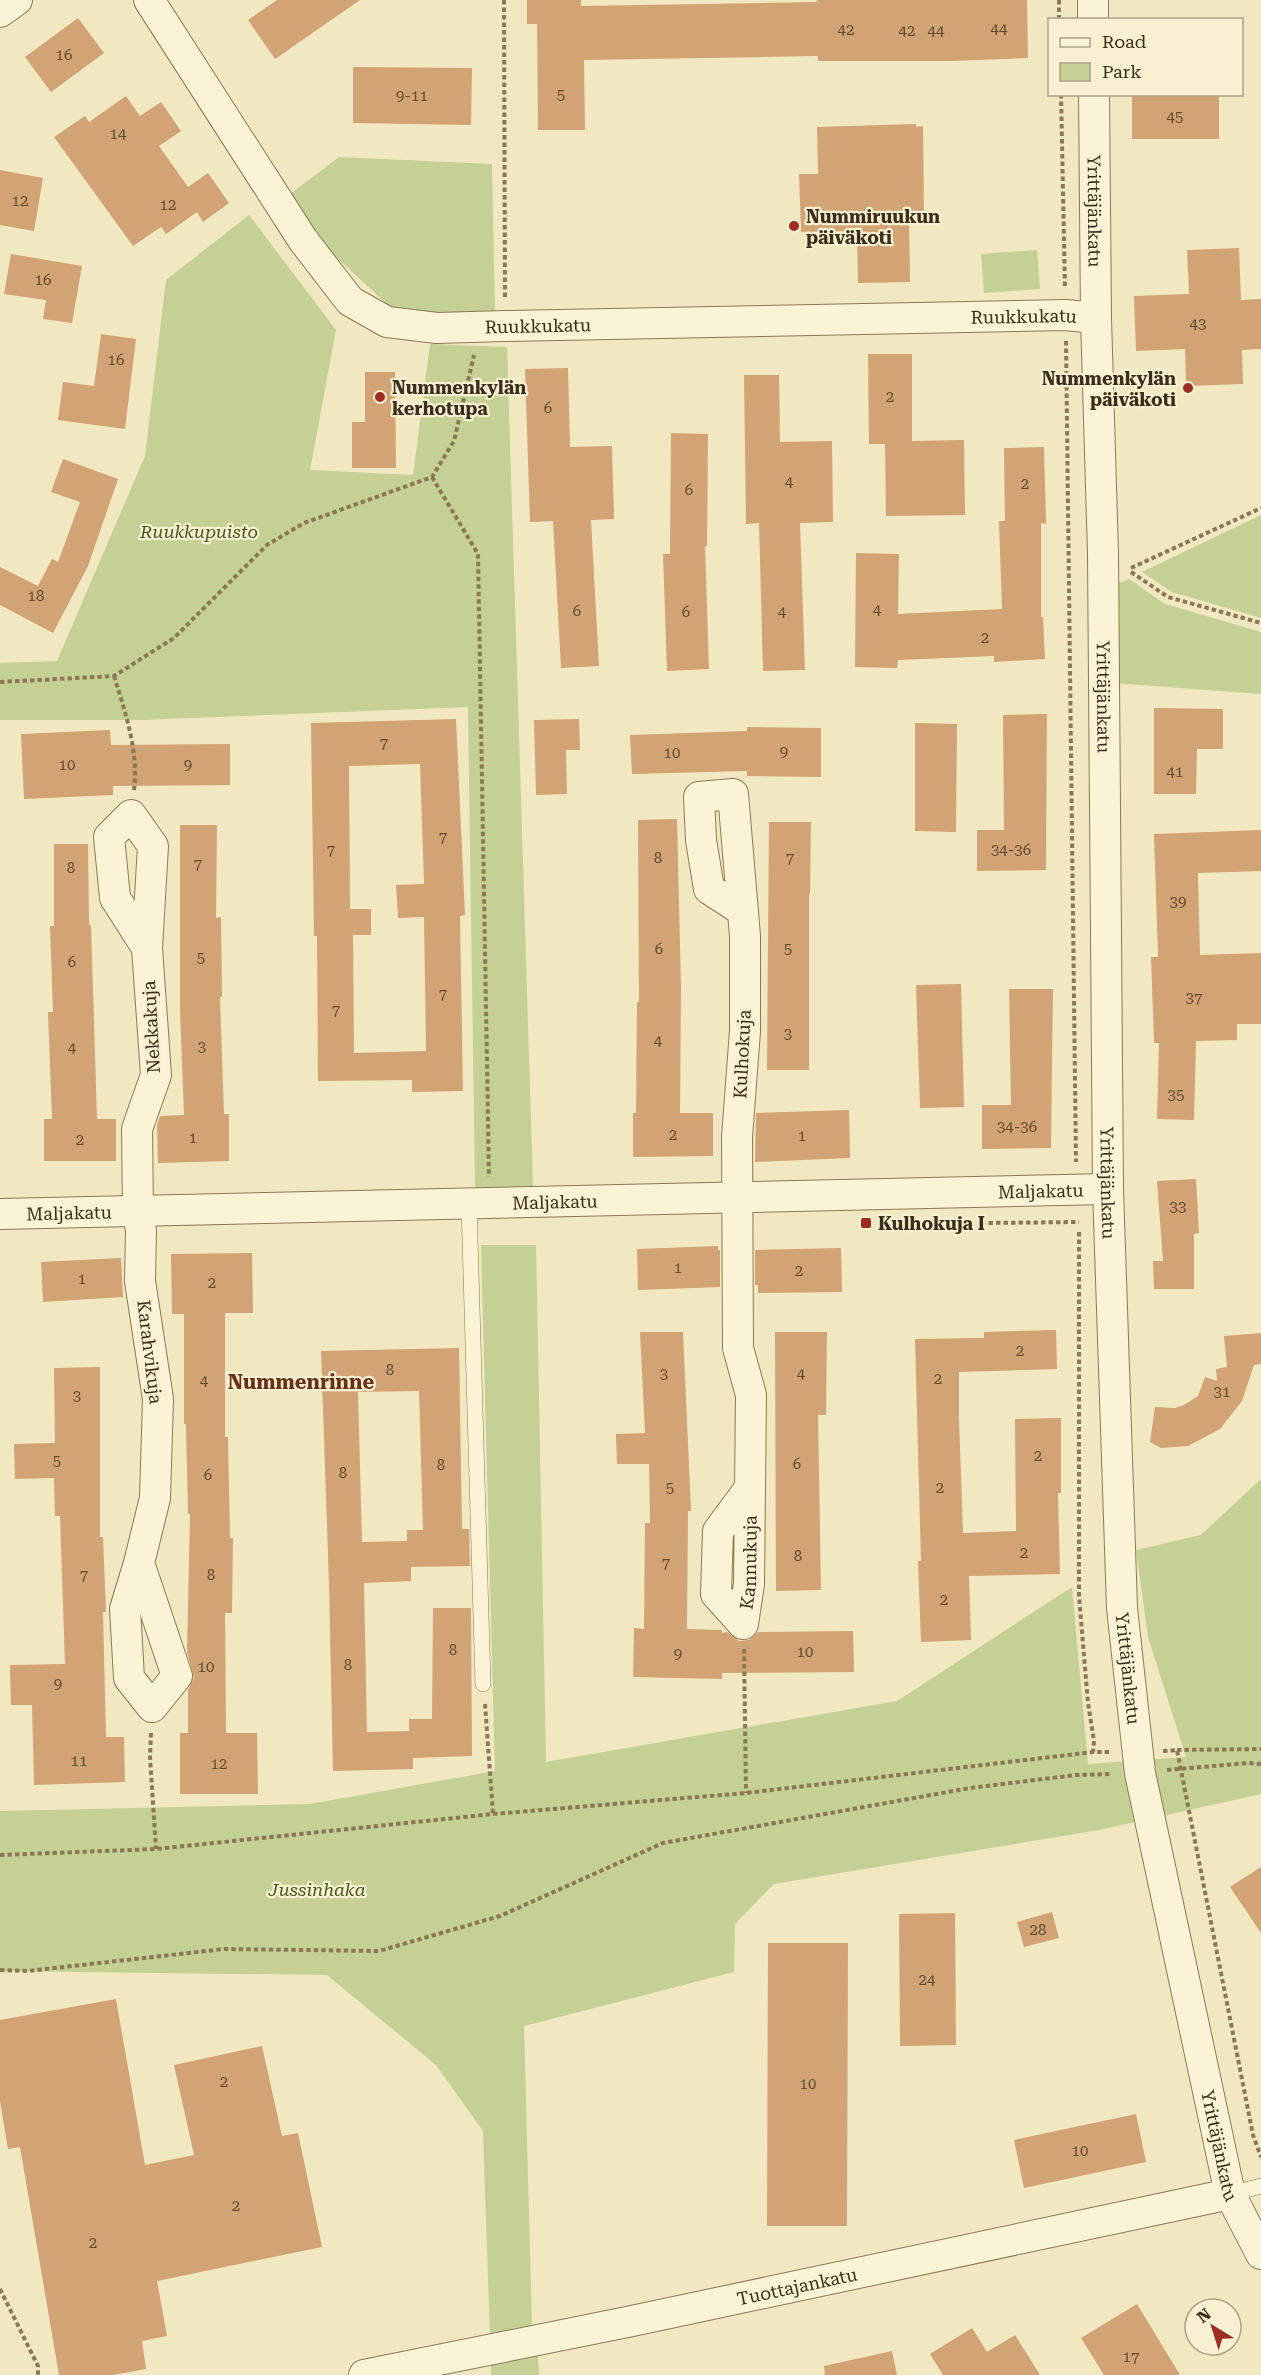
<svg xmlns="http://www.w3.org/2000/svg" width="1261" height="2375" font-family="'Roboto Serif',serif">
  <rect width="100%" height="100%" fill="#f1e7c1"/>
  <path fill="#c4d094" d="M339,157L492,164L495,317L435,321L390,307L308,231L289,195Z
    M249,215L336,330L310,470L413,475L430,344L507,347L533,1186L475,1188L468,707L141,720H0V663L57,661L145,456L166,280Z
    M1037,250L1040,289L984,293L981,254Z
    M1261,515V618L1172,592L1142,572Z
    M1129,579L1165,604L1261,632V694L1113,683L1111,587Z
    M481,1245H536L546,1762L897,1701L1072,1587L1088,1764L1186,1757L1148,1637L1136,1550L1201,1535L1261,1479V1794L1099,1830L774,1884L735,1924L734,1972L524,2026L532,2328L490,2337L483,2131L436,2065L327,1975L0,1971V1811L310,1804L495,1771Z
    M538,2354L539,2375H491V2362Z"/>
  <path fill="#d2a374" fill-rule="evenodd" d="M277,0H360L275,59L248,20Z
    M527,0H581V6L817,2V0H1027L1028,58L950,61H818V56L584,60L585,130H538L537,24H527Z
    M78,18L104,53L51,92L25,57Z
    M353,67L472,68L471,125L353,123Z
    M1132,94H1219V139H1132Z
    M126,96L140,116L161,102L181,131L159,146L188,187L208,173L229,203L203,222L197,212L166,234L161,227L133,246L54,137L85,116L89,122Z
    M916,124V127L923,126L924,219H909L910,282L858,283L857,231L801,232L799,174H818L817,127Z
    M0,170L43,178L34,231L0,225Z
    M1239,248L1241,300L1261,299V349L1242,350L1243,384L1186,386L1185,349L1136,351L1134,296L1189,294L1187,250Z
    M11,254L82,266L72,323L43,319L46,300L4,294Z
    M101,334L136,339L125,429L58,420L63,382L94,386Z
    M868,354H912V441L964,440L965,515L886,516L885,444H869Z
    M568,368L570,447L612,446L614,519L591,520L599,666L561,668L553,521L530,522L525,369Z
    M365,372H395L396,468H352V422H365Z
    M744,375H779L780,442L832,441L833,522L800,523L805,670L763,671L759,523L746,524Z
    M671,433L708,434L707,546H705L709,669L667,671L663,554H670Z
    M1044,447L1046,524L1041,523V617H1043L1045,659L994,662V656L898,660L897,668L855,667L856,553L899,554L898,614L1002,609L999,521H1005L1004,448Z
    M63,459L118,479L88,566L53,633L0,605V567L38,586L52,559L58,562L80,502L51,492Z
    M1154,708L1223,709V749H1197L1196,794H1154Z
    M1047,714L1046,870L977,871V830H1004L1003,715Z
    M456,719L465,915L460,916L463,1091L412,1092V1080L318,1081L317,936H314L311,723ZM420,764L424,884L396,885L398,918L424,917L426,1051L354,1053L353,935H371V909H350L349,766Z
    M579,719L580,750H566L567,794L536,795L534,720Z
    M915,723L957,724L956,832L915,831Z
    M747,727L821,728V777L747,776V771L632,774L630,735L747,731Z
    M110,730L111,745L230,744V785L113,786V795L24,799L21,734Z
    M677,819L681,987L680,1113H713V1156L633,1157V1113H636L637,1002H639L638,820Z
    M769,822H811L810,894H809V1070H767Z
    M180,825H217L216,918L221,917L222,997H220L224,1114H229V1161L158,1163L157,1125L160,1116L184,1115L180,1010Z
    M1261,830V871L1198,873L1200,955L1261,953V1024H1237V1040L1196,1041L1194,1120L1157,1119L1159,1043H1154L1151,957H1158L1154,834Z
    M54,844H88L89,925H91L97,1119H116V1161H44V1119H52L48,1012H53L50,926H54Z
    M961,984L964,1107L920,1108L916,985Z
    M1009,989H1053L1051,1148L982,1149V1105H1011Z
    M849,1110L850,1158L755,1162L756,1113Z
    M1196,1179L1199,1233L1194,1234V1289H1154L1153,1261H1163L1157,1181Z
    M718,1246V1250H720V1287L638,1290L637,1249Z
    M841,1248L842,1292L758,1293V1285H755V1250Z
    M252,1253L253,1313H225V1437H228L230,1538H233L232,1613H225L226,1733H257L258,1794H180V1733H188V1690L194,1678L187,1652L190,1514H188L186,1424H184V1314H172L171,1254Z
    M121,1258L123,1297L43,1302L41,1262Z
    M1056,1330L1057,1369L959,1372V1419L963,1533L1016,1531L1015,1419L1061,1418V1493H1058L1060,1574L969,1576L971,1640L921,1642L918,1561H921L915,1339L984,1338V1332Z
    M640,1332H683L691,1511H688L687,1629L722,1630V1633L727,1632L739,1641L749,1640L758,1632L853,1631L854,1672L722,1673V1679L633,1677L634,1628L644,1629L645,1523H650L649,1464H617L616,1434L645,1433Z
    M775,1332H827L826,1415H818L821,1590L776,1591Z
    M1261,1333V1364L1254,1365L1242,1401L1220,1429L1188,1446L1161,1448L1150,1442L1155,1407L1175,1408L1184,1405L1198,1396L1205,1377L1217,1381L1216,1369L1227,1367L1224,1336Z
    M459,1348L462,1529H469L470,1566L411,1567V1581L364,1583L367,1732L409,1731V1719H432L433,1608H471L472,1756L413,1758V1769L333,1771L329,1584L321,1351ZM419,1391L423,1530H407V1541L362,1542L358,1392Z
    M100,1367V1537H103L106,1612H103L106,1737H124L125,1782L34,1785L32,1705H11L10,1665L65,1664L60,1516H55L54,1478L15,1479L14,1444L55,1443L54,1368Z
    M1261,1867V1933L1230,1887Z
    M1052,1912L1059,1938L1024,1947L1017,1922Z
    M955,1913L956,2045L900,2046L899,1914Z
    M768,1943H848L847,2226H767Z
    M116,1999L145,2165L194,2155L174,2065L262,2046L282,2136L298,2133L322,2247L157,2281L167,2336L142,2341L146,2369L113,2375H59L20,2147L8,2149L0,2101V2020Z
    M1136,2114L1146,2162L1024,2188L1014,2140Z
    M1137,2304L1180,2375H1104L1081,2338Z
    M972,2328L987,2352L1015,2335L1040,2375H943L930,2354Z
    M892,2351L897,2375H825L824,2366Z"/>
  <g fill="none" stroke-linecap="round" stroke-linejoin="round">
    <defs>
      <path id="service" d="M469,1205L483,1684
        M1230,2194L1261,2186"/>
      <g id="minor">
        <path id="s1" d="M149,0L303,240L350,301L387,322L437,328L505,326L1065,315L1096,318"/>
        <path d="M1093,0V20"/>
        <path d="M0,12L17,0"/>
        <path id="s2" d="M1094,94L1096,318L1103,554L1108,1189L1122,1608L1140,1773L1230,2194L1261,2254"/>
        <path id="s3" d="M743,911L709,889L701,840L699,797L733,794L745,936V1031L737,1137L738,1348L751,1395L750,1488L718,1531L716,1594L743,1624L749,1584L750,1488"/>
        <path id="s4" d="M0,1214L1108,1189"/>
        <path d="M139,1563L177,1676L152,1707L129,1678L125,1609L139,1563L155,1498L158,1399L140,1281L141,1231L138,1211L137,1129L156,1075L147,948L153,846L131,815L109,837L115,898L147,948"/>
        <path id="s5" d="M364,2375L632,2321L1230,2194"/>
      </g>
    </defs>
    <use href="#service" stroke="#8c7857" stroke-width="16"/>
    <use href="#minor" stroke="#8c7857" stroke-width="32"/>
    <path stroke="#8c7857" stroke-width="4" stroke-dasharray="4.5 3" stroke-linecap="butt" d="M504,0L505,299
      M1059,0V20
      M1061,94L1065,289
      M1066,341L1076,1162
      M432,477L478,554L489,1177
      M1131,568L1261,508
      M1131,572L1168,597L1261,623
      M114,676C125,712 139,751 134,790
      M0,682L114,676L174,638L267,545L304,523L432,477L454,441L474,355
      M981,1223L1079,1222
      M1079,1232V1596L1088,1703L1094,1741L1093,1752H1111
      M744,1649L746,1793
      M485,1704L493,1814
      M151,1733L150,1757L156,1849
      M1177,1750L1261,1749
      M1163,1751L1177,1750L1253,2135L1261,2157
      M1167,1770L1248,1763L1261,1764
      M0,1855L156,1849L493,1814L746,1793L1093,1752
      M0,1970L28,1971L224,1949L379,1951L500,1916L663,1843L970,1788L1076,1775L1112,1774
      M0,2289L38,2366V2375"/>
    <use href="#service" stroke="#fbf3d5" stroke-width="15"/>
    <use href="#minor" stroke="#fbf3d5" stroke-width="30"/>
  </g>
  <g fill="#9f2c22" stroke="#f8f0d1" stroke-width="2">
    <circle cx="794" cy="226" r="6"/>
    <circle cx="1188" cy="388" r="6"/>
    <circle cx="380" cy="397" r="6"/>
    <rect x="860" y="1217" width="12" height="12" rx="3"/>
  </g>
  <g text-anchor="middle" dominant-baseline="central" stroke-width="4.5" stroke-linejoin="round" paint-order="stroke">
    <g font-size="15" fill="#604b32">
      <text x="999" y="29">44</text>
      <text x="846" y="30">42</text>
      <text x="907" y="31">42</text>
      <text x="936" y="31">44</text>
      <text x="64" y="55">16</text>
      <text x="561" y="95">5</text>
      <text x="412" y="96">9-11</text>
      <text x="1175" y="117">45</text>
      <text x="118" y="134">14</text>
      <text x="20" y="201">12</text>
      <text x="168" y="205">12</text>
      <text x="43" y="280">16</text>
      <text x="1198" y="324">43</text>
      <text x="116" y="360">16</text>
      <text x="890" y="397">2</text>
      <text x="548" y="408">6</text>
      <text x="789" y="482">4</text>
      <text x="1025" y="484">2</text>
      <text x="689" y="490">6</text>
      <text x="36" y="596">18</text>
      <text x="877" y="610">4</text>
      <text x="577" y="611">6</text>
      <text x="686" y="612">6</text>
      <text x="782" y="612">4</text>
      <text x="985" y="638">2</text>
      <text x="384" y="743">7</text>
      <text x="784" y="752">9</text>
      <text x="672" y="753">10</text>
      <text x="67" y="765">10</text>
      <text x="188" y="765">9</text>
      <text x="1175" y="772">41</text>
      <text x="443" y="837">7</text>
      <text x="331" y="850">7</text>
      <text x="1011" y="850">34-36</text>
      <text x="658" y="858">8</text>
      <text x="790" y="858">7</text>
      <text x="198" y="864">7</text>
      <text x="71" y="868">8</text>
      <text x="1178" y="902">39</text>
      <text x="659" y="949">6</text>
      <text x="788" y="949">5</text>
      <text x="201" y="958">5</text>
      <text x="72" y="962">6</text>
      <text x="443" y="994">7</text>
      <text x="1194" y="998">37</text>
      <text x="336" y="1010">7</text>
      <text x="788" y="1034">3</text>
      <text x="658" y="1041">4</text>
      <text x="202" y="1047">3</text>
      <text x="72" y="1048">4</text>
      <text x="1176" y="1095">35</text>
      <text x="1017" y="1127">34-36</text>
      <text x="673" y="1135">2</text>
      <text x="802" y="1136">1</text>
      <text x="193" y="1138">1</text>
      <text x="80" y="1140">2</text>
      <text x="1178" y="1207">33</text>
      <text x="678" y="1268">1</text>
      <text x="799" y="1271">2</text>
      <text x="82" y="1279">1</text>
      <text x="212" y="1283">2</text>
      <text x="1020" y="1351">2</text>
      <text x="390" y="1370">8</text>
      <text x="664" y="1374">3</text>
      <text x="801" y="1374">4</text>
      <text x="938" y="1379">2</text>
      <text x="204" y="1381">4</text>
      <text x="1222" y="1392">31</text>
      <text x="77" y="1396">3</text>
      <text x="1038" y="1456">2</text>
      <text x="57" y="1461">5</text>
      <text x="797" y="1464">6</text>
      <text x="441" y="1465">8</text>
      <text x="343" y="1473">8</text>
      <text x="208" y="1475">6</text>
      <text x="670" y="1488">5</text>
      <text x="940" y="1488">2</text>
      <text x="1024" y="1553">2</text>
      <text x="798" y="1556">8</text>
      <text x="666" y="1563">7</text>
      <text x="84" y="1575">7</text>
      <text x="211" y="1575">8</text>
      <text x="944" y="1600">2</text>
      <text x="453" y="1650">8</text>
      <text x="805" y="1652">10</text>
      <text x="678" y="1654">9</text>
      <text x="348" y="1665">8</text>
      <text x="206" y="1667">10</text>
      <text x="58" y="1684">9</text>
      <text x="79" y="1761">11</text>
      <text x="219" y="1764">12</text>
      <text x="1038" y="1930">28</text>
      <text x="927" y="1980">24</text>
      <text x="224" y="2082">2</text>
      <text x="808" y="2084">10</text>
      <text x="1080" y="2151">10</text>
      <text x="236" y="2206">2</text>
      <text x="93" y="2243">2</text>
      <text x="1131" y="2357">17</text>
    </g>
    <g font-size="18" fill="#3a2e1c" stroke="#f8f0d1">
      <text stroke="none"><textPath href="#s2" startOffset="117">Yrittäjänkatu</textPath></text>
      <text stroke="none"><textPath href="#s1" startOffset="1042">Ruukkukatu</textPath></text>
      <text stroke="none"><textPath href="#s1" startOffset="556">Ruukkukatu</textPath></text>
      <text stroke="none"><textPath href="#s2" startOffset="603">Yrittäjänkatu</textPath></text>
      <text transform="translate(151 1027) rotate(-93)">Nekkakuja</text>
      <text transform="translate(742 1054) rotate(-87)">Kulhokuja</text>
      <text stroke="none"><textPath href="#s2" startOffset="1089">Yrittäjänkatu</textPath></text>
      <text stroke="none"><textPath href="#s4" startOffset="1041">Maljakatu</textPath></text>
      <text stroke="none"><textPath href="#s4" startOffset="555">Maljakatu</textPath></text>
      <text stroke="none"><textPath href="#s4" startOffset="69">Maljakatu</textPath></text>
      <text transform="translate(150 1352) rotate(83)">Karahvikuja</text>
      <text stroke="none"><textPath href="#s3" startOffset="1083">Kannukuja</textPath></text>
      <text stroke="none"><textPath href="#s2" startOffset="1575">Yrittäjänkatu</textPath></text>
      <text stroke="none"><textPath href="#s2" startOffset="2061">Yrittäjänkatu</textPath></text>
      <text stroke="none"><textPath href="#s5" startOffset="442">Tuottajankatu</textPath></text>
    </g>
    <g font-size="18" font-weight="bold" fill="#3a2e1c" stroke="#f8f0d1" text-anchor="start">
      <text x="806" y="216">Nummiruukun<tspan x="806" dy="21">päiväkoti</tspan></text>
      <text x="1176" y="378" text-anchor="end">Nummenkylän<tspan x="1176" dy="21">päiväkoti</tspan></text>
      <text x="392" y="387">Nummenkylän<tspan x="392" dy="21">kerhotupa</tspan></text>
      <text x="878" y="1223">Kulhokuja I</text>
    </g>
    <g font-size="18" font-style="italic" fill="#465821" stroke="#f8f0d1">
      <text x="199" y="531">Ruukkupuisto</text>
      <text x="317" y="1889">Jussinhaka</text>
    </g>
    <g font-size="20" font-weight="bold" fill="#6a3119" stroke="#f8f0d1">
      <text x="301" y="1382">Nummenrinne</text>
    </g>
  </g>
  <rect x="1048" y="18" width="195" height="78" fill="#f8f0d1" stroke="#aca289" stroke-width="1.5"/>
  <rect x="1060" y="38" width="30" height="9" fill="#fbf3d5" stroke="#aca289" stroke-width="1.5"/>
  <text x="1102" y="48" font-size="18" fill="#3a2e1c">Road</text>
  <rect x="1060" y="63" width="30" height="18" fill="#c4d094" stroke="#aca289" stroke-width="1.5"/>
  <text x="1102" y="78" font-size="18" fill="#3a2e1c">Park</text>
  <g transform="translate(1213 2327) rotate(322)"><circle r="28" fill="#f8f0d1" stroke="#aca289" stroke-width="1.5"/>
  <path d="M0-4.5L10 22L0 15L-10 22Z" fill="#9f2c22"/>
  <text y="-9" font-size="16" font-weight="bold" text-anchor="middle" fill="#3a2e1c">N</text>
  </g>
</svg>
